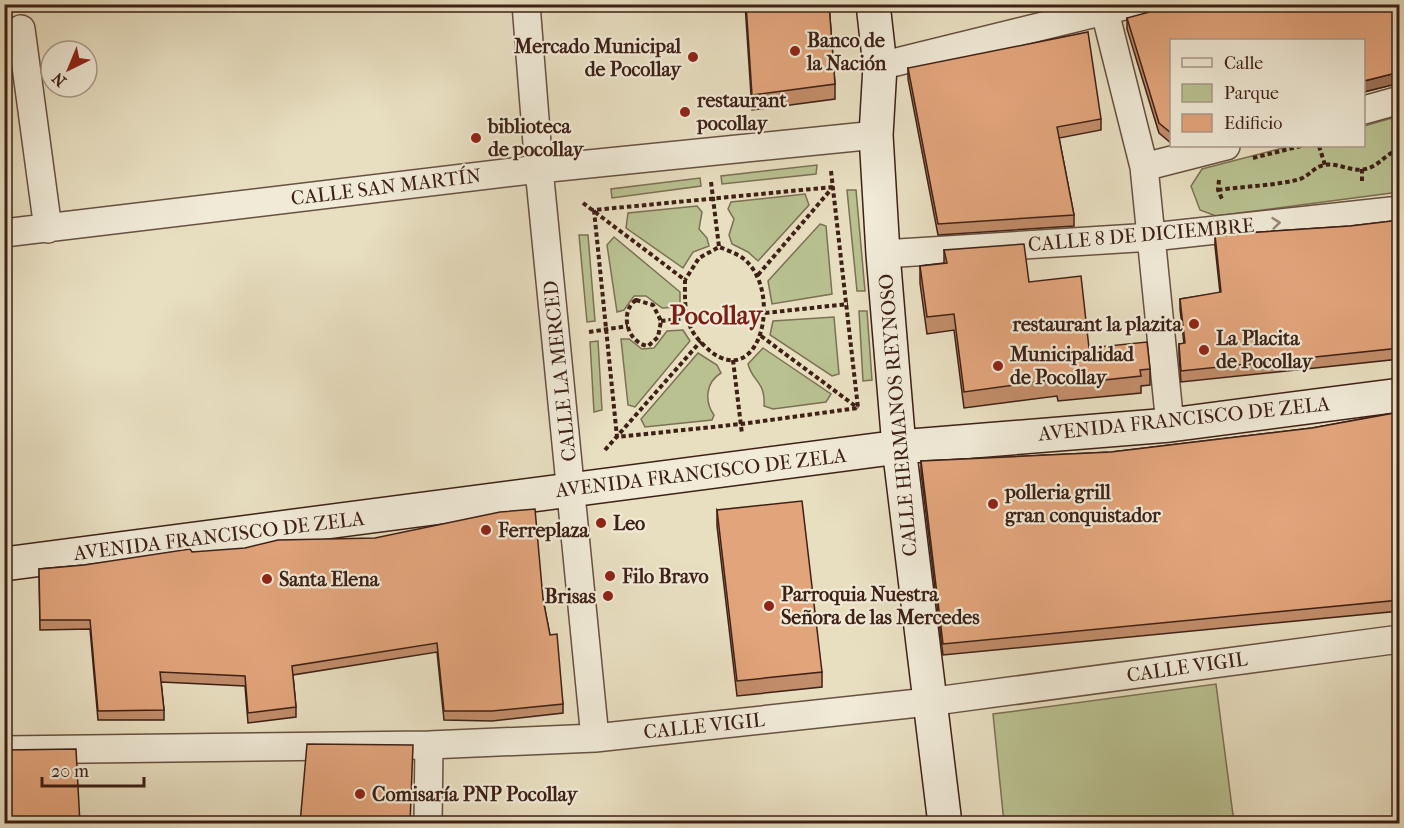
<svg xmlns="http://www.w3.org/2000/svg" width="1404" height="828" font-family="'IM FELL French Canon',serif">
  <rect width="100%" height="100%" fill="#e8dfc1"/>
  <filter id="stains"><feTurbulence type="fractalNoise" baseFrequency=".00333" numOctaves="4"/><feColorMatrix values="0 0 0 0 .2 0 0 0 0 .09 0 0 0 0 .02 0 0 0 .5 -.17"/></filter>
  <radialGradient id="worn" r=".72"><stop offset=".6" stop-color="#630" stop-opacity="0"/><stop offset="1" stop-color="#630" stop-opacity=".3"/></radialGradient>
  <path fill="#b9c191" stroke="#7c7054" stroke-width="1.5" d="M1399,116V192L1216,216L1200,210L1191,186L1202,169L1290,146H1364V126Z
    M817,165L816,174L722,184L721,176Z
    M700,178L701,186L612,198L611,189Z
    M847,190H856L865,291H857Z
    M805,194L809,205L758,261L748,252L732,244L729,235L734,219L728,209L731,202Z
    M697,206L702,212L699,229L707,238L709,246L693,252L683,268L626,228L628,213Z
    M820,224L826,226L832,294L772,304L768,281Z
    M579,235H588L595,321L587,322Z
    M614,237L680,292V307L662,308L646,296H634L624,310L617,312L607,245Z
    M859,311H867L872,380L863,381Z
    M834,317L839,374L832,376L770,335L773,321Z
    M683,330L690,341L635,407L628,405L621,339H629L642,349L654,348L667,331Z
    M598,341L602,410L594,412L590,342Z
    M763,348L831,394L826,402L773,409L764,406C766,382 752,381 748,364Z
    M698,353L717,365L721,373C706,382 704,401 714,415L712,420L645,427L641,419Z
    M1216,684L1234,823H1004L993,714Z"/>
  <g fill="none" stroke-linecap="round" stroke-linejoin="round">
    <defs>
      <path id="street" d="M526,4L539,169L595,738
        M1105,12L1144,167L1170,425
        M21,29L48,229
        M880,66L1133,4
        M1364,110L1400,100
        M1144,167L1226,146
        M4,233L539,169L876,135
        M883,254L1152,237L1400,210
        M4,750L429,745L595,738L928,702L1400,639
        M428,824L429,745"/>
      <path id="secondary" d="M873,4L880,66L876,135L883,254L899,447L945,824
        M4,564L899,447L1170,425L1400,395"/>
    </defs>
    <use href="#street" stroke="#685041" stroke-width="30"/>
    <use href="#secondary" stroke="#3e2016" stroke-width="36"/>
    <path stroke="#3e2016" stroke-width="4" stroke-dasharray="4.5 3" stroke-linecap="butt" d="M1319,146L1325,165
      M1253,158L1301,146
      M1362,169V184
      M831,171L858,408L741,424L617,437L594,210L833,187
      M1219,180L1218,190L1222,199
      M711,182L719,247
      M1218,190C1245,186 1275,186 1300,179C1309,176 1314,167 1324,165C1339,162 1353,174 1369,168C1380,164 1387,153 1400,149
      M583,203L685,280C685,294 684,312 690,326C693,335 703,345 710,351C761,391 783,291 744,259C738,254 727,250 719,247L699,258L685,280
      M758,275L833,187
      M636,300L653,305L661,321L658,337L648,346C627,343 619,312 636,300Z
      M765,313L848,304
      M661,321L688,318
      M589,332L628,326
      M761,336L858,408
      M733,360L742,434
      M605,450L701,341"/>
    <use href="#street" stroke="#f0ead7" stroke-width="27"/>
    <use href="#secondary" stroke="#f0ead7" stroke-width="33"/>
  </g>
  <path fill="#c28d6a" stroke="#3e2016" stroke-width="1.5" d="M745,4H829L835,84V99L752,110Z
    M1400,4V83L1364,92L1172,40V144L1159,133L1127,29V18Z
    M908,68L1101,119V130L1059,138L1074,215V226L938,235L908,79Z
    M1400,220V359L1181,382L1179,355V344H1184L1180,309V299L1220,293L1215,246V235L1350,226Z
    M944,250L1029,282L1089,348L1150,369V385L1141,386V393L1058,401L1057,396L964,408L954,330L927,334L920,283V266L944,263Z
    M1400,412V611L943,655L921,472V461L1111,452L1312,428Z
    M717,510L822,672V687L737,696L717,526Z
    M192,552L543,599L563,704V713L492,721L444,720L437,652L293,675L296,707V717L248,723L245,686L161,682L164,710V720H98L90,629L40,630L39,569L84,565Z"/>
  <path fill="#9e7356" stroke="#3e2016" stroke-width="1.5" d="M1400,72V83L1364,92V81Z"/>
  <path fill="#e2a47b" stroke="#3e2016" stroke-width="1.5" d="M746,4H829L835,84L752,95Z
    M1179,4H1400V72L1364,81V40H1172L1171,133L1159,123L1127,18Z
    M1088,32L1101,119L1057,127L1074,215L938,224L908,68Z
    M1400,220V348L1181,371L1179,344L1185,343L1180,299L1221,292L1215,235L1350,226Z
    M1024,244L1029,282L1081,276L1089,348L1147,342L1150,369L1140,370L1141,376L1058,385L1057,379L964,392L954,314L927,317L920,266L947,263L944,250Z
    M1400,412V600L943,644L921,461L1111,452L1312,428Z
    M802,501L822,672L737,681L717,510Z
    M535,509L543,599L550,635L557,634L563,704L492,711H444L437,643L292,666L296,707L248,713L245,676L160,672L164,710L98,711L90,620H40L39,569L84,565L190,549L192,552L245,548L278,540L375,538L500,512Z
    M307,744L413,745L410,824H300Z
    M76,749L80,824H4V750Z"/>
  <defs><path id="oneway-chevron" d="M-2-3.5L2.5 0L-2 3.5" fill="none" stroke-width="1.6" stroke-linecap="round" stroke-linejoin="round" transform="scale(1.5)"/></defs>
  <use stroke="#978576" href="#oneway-chevron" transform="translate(1276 223) rotate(-6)"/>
  <g fill="#8f2418" stroke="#f0ead7" stroke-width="2">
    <circle cx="795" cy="51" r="6"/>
    <circle cx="693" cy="57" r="6"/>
    <circle cx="685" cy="112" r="6"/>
    <circle cx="476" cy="138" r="6"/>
    <circle cx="1194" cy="324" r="6"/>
    <circle cx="1204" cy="350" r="6"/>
    <circle cx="998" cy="366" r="6"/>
    <circle cx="993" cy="504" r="6"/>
    <circle cx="601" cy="523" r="6"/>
    <circle cx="486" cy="530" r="6"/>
    <circle cx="610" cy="576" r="6"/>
    <circle cx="267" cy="579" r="6"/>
    <circle cx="608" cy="596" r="6"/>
    <circle cx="769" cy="606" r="6"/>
    <circle cx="360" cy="794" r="6"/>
  </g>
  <g text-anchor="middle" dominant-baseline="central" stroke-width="4.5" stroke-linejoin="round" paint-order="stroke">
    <g font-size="20" font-weight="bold" fill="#3e2016" stroke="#f0ead7" text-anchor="start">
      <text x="807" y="40">Banco de<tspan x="807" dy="23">la Nación</tspan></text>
      <text x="681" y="46" text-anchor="end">Mercado Municipal<tspan x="681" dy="23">de Pocollay</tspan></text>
      <text x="697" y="100">restaurant<tspan x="697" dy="23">pocollay</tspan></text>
      <text x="488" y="126">biblioteca<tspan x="488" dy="23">de pocollay</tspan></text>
      <text x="1182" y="324" text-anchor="end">restaurant la plazita</text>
      <text x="1216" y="338">La Placita<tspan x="1216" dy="23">de Pocollay</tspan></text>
      <text x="1010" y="354">Municipalidad<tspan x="1010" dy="23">de Pocollay</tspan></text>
      <text x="1005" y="492">polleria grill<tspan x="1005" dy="23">gran conquistador</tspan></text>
      <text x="613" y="523">Leo</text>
      <text x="498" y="530">Ferreplaza</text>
      <text x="622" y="576">Filo Bravo</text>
      <text x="279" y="579">Santa Elena</text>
      <text x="781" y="594">Parroquia Nuestra<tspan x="781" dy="23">Señora de las Mercedes</tspan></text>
      <text x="596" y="596" text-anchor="end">Brisas</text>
      <text x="372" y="794">Comisaría PNP Pocollay</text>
    </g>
    <g font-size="20" fill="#3e2016" stroke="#f0ead7">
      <text transform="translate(386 187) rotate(-7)">CALLE SAN MARTÍN</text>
      <text transform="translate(1141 235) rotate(-5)">CALLE 8 DE DICIEMBRE</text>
      <text transform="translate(560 371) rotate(-96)">CALLE LA MERCED</text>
      <text transform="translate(898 415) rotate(-95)">CALLE HERMANOS REYNOSO</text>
      <text transform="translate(1184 419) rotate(-6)">AVENIDA FRANCISCO DE ZELA</text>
      <text transform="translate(701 473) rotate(-7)">AVENIDA FRANCISCO DE ZELA</text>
      <text transform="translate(219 536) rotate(-7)">AVENIDA FRANCISCO DE ZELA</text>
      <text transform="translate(1187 667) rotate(-8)">CALLE VIGIL</text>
      <text transform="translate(704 726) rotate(-6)">CALLE VIGIL</text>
    </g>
    <g font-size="26" font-weight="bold" fill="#7a1f14" stroke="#f0ead7">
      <text x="716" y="315">Pocollay</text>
    </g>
  </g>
  <rect width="1404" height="828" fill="none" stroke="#e8dfc1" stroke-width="24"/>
  <rect x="6" y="6" width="1392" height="816" fill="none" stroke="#3e2016" stroke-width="3"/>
  <rect x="12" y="12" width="1380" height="804" fill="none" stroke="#3e2016" stroke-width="1.5"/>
  <rect x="1170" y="39" width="195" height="108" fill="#f0ead7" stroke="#a9998a" stroke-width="1.5"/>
  <rect x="1182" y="58" width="30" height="9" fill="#f0ead7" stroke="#a9998a" stroke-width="1.5"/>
  <text x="1224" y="69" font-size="18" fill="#3e2016">Calle</text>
  <rect x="1182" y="84" width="30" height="18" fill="#b9c191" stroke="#a9998a" stroke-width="1.5"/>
  <text x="1224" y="99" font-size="18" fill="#3e2016">Parque</text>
  <rect x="1182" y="114" width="30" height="18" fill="#e2a47b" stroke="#a9998a" stroke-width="1.5"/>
  <text x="1224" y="129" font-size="18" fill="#3e2016">Edificio</text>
  <g transform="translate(69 69) rotate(223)"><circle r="28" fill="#f0ead7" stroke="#a9998a" stroke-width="1.5"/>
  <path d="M0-4.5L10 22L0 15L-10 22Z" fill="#8f2418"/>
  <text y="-9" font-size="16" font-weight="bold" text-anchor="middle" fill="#3e2016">N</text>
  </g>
  <path d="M42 777v9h102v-9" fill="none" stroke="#3e2016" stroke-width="3"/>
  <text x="51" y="777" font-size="18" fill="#3e2016" stroke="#f0ead7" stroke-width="4.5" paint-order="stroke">20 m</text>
  <rect width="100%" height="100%" filter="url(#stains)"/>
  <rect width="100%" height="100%" fill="url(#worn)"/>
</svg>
